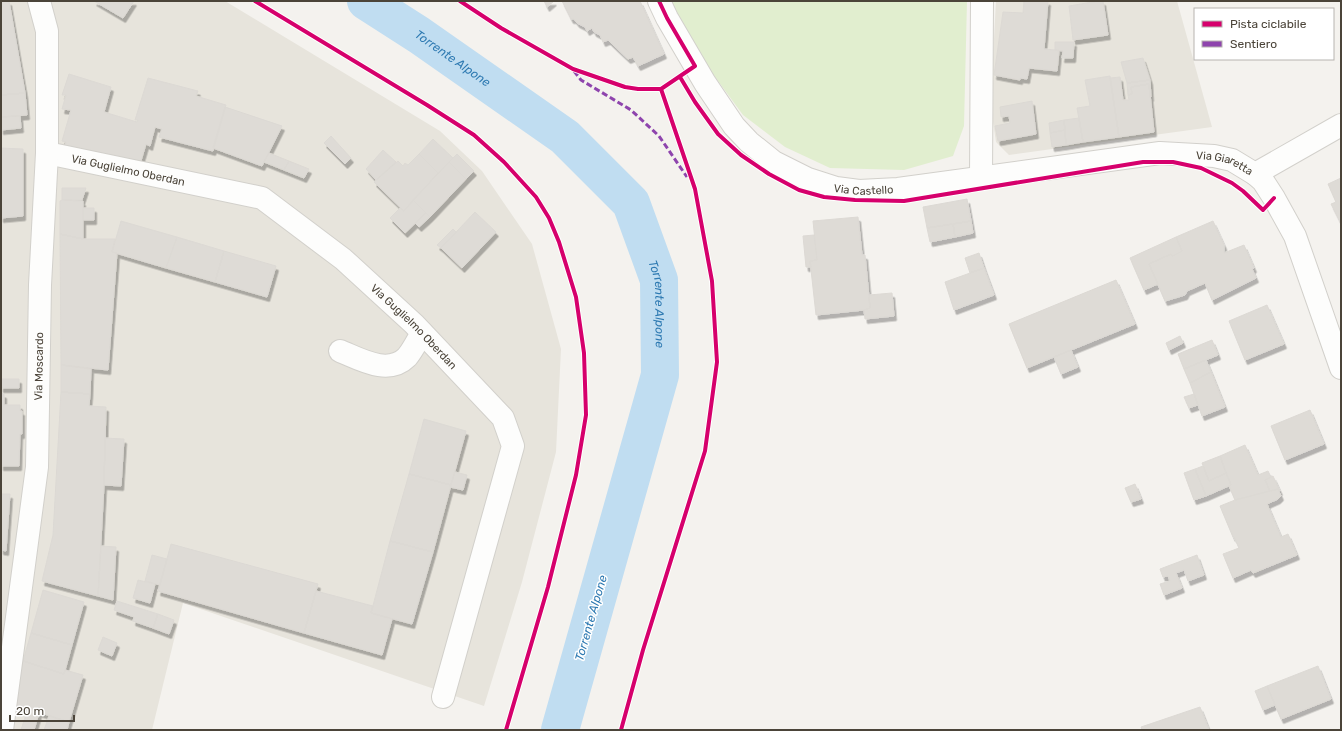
<svg xmlns="http://www.w3.org/2000/svg" width="1342" height="731" font-family="Rubik,sans-serif">
  <defs>
    <filter id="shadow"><feDropShadow dx="2.5" dy="4.5" stdDeviation="0" flood-color="#0004"/></filter>
  </defs>
  <rect width="100%" height="100%" fill="#f4f2ee"/>
  <path fill="#e7e4dc" d="M1,1H225L440,131L482,171L532,244L561,349L556,452L522,582L484,706L183,603L152,730H1Z
    M996,1H1177L1212,127L1009,155L996,142L993,122L992,76Z"/>
  <path fill="#e1eecf" d="M670,1H967L964,126L953,156L904,170L830,168L785,147L743,115L704,62Z"/>
  <g fill="none" stroke-linecap="round" stroke-linejoin="round">
    <path stroke="#c0ddf1" stroke-width="38" id="s1" d="M366,1L419,35L565,137L631,203L659,280L660,375L560,730"/>
  </g>
  <path fill="#dedbd6" stroke="#dcd9d4" filter="url(#shadow)" d="M1,1H9L25,93L1,95Z
    M94,1H134L123,18Z
    M544,1H554L547,7Z
    M562,1H640L664,54L638,66L633,57L628,59L608,40L603,42L600,35L594,32L592,28L587,31L585,27L577,23L574,19H571Z
    M1024,1H1048L1044,49L1055,50L1059,51L1057,71L1029,68L1027,79L1020,78V80L994,75L1003,12L1023,13Z
    M1098,1H1103L1108,35L1073,40L1069,6Z
    M1055,42H1074L1073,58H1062L1063,51L1055,50Z
    M1143,58L1150,80L1127,83L1121,62Z
    M69,74L111,87L104,112L137,122L138,120H135L148,78L198,91L196,96L226,105L213,151L159,137L162,129L155,127L150,146L146,144L140,164L65,146L66,142L62,141L71,110L62,109L66,95H62Z
    M1110,76L1119,137L1083,142L1077,108L1090,106L1085,80Z
    M1120,77L1123,100H1129L1128,95L1132,94L1131,87L1149,84L1154,132L1119,137L1110,78Z
    M1150,80L1151,97H1150L1149,84L1131,87L1132,94L1128,95L1127,83Z
    M25,93L27,115L1,117V95Z
    M1032,101L1036,134L998,141L995,126L1010,123L1009,116L1001,117L1000,107Z
    M225,107L282,126L262,166L213,148Z
    M20,116L21,128L1,130V117Z
    M1079,118L1083,142L1066,145L1064,120Z
    M1064,120L1065,130L1050,133L1049,123Z
    M1065,130L1066,145L1052,147L1050,133Z
    M331,136L351,158L345,164L324,143Z
    M433,139L453,158L438,173L419,154Z
    M1,148L23,149V216L1,218Z
    M383,150L396,162L376,180L366,169Z
    M269,153L289,161L284,170L264,162Z
    M419,154L438,173L404,211L374,182L398,161L403,166L405,163L408,165Z
    M457,154L474,171L466,179L449,162Z
    M289,161L309,169L304,178L284,170Z
    M449,162L466,179L430,217L413,200Z
    M1341,178V222H1340L1331,204L1336,202L1328,184Z
    M62,188H86L82,200H62Z
    M967,199L971,221L927,228L923,207Z
    M62,200L83,201V239L60,234V201Z
    M413,200L426,213L405,233L390,218L400,208L404,211Z
    M83,208H94V220H83Z
    M475,212L496,232L462,268L441,248Z
    M426,213L430,217L419,227L415,223Z
    M858,217L862,255H865L870,308L864,310L816,315L810,261L817,260L813,221Z
    M121,221L177,237L166,268L112,252Z
    M971,221L973,233L955,237L953,224Z
    M1213,221L1224,245V253L1244,245L1254,268L1252,269L1256,278L1212,300L1205,283L1187,291L1185,295L1165,301L1149,264L1171,254L1172,256L1182,251L1176,237Z
    M953,224L955,237L930,242L927,228Z
    M453,229L456,232L441,248L437,245Z
    M60,234L83,239H115L112,252L117,253L108,370L61,365Z
    M814,235L817,260L810,261L811,267H806L803,236Z
    M177,237L224,251L215,282L166,268Z
    M1176,237L1182,251L1172,256L1171,254L1149,264L1158,284L1144,290L1130,258Z
    M224,251L276,266L267,297L215,282Z
    M979,253L984,268L970,273L965,258Z
    M984,268L994,295L954,310L945,282Z
    M1116,280L1135,324L1027,368L1009,324Z
    M892,293L894,316L865,319L864,310L870,308L869,295Z
    M1267,305L1284,344L1245,360L1229,321Z
    M1180,336L1183,343L1169,350L1166,343Z
    M1212,340L1218,355L1184,369L1178,354Z
    M1071,350L1078,367L1061,374L1054,357Z
    M1206,360L1211,372L1190,383L1184,369Z
    M61,365L91,369L90,394L61,392Z
    M1211,372L1225,407L1202,416L1190,383Z
    M1,379H19V388H1Z
    M61,392L90,394L89,406L106,407L104,485L98,596L42,581L53,535Z
    M1,393L4,394V405H20V411H22V434H20L19,466H1Z
    M1194,394L1198,405L1189,408L1184,397Z
    M1310,410L1324,444L1285,460L1271,426Z
    M424,419L466,431L451,485L409,474Z
    M105,438L124,439L121,486L104,485Z
    M1245,445L1258,475L1268,471L1271,477L1265,480L1270,491L1235,500L1229,486L1231,485L1220,456Z
    M1220,456L1226,473L1209,481L1202,463Z
    M1203,466L1209,481L1226,473L1231,485L1206,496L1195,469Z
    M1195,469L1206,496L1194,500L1184,473Z
    M455,472L467,475L463,490L450,487Z
    M409,474L451,485L433,552L390,541Z
    M1273,476L1280,491L1278,489L1270,491L1265,480Z
    M1135,484L1141,499L1131,502L1125,488Z
    M1278,489L1281,496L1278,499L1267,504L1281,537L1288,534L1297,555L1253,573L1251,570L1233,578L1223,554L1239,548L1234,537H1233L1220,506L1235,500Z
    M1,494H10L6,551L1,550Z
    M390,541L433,552L412,624L371,613Z
    M171,544L318,584L304,633L158,591Z
    M101,546L116,547L113,600L98,596Z
    M152,555L167,559L160,585L145,581Z
    M1197,555L1204,575L1188,581L1184,570L1176,573L1182,588L1164,595L1160,584L1170,581L1168,576L1163,577L1160,569Z
    M138,580L155,584L150,603L133,598Z
    M43,590L84,602L72,645L31,633Z
    M316,591L373,606L371,613L392,619L382,655L304,633Z
    M117,601L158,614L153,628L133,621L134,617L114,610Z
    M158,614L174,620L169,634L153,628Z
    M31,633L72,645L64,674L23,661Z
    M103,637L117,643L112,656L98,650Z
    M23,661L64,674L65,670L83,675L69,722L10,703Z
    M1318,666L1331,699L1281,719L1267,686Z
    M1267,686L1275,705L1263,710L1255,691Z
    M1200,707L1209,730H1142L1141,727Z
    M28,708L39,713L34,730H21Z
    M49,716L69,722L67,730H44Z"/>
  <g fill="none" stroke-linecap="round" stroke-linejoin="round">
    <defs>
      <g id="minor">
        <path id="s2" d="M659,1L667,18L705,83L734,126L749,142L774,162L808,179L836,188L859,191L898,189L1160,153L1214,156L1232,160L1255,174L1263,181L1274,198L1295,236L1341,368"/>
        <path id="s3" d="M47,153L262,198L343,259L414,324L503,418L513,446L443,697"/>
        <path d="M1255,174L1341,125"/>
        <path d="M981,178L982,1"/>
        <path d="M340,351C360,359 388,376 407,357C413,350 417,341 422,333"/>
        <path id="s4" d="M2,730L37,467L40,285L47,153V31L39,1"/>
      </g>
    </defs>
    <use href="#minor" stroke="#d2d0cb" stroke-width="24"/>
    <use href="#minor" stroke="#fdfdfc" stroke-width="22"/>
    <path stroke="#8e44ad" stroke-width="3" stroke-dasharray="6 3" stroke-linecap="butt" d="M574,71L581,80L631,110L659,136L687,177"/>
    <defs>
      <path id="cycleway" d="M255,1L427,105L474,135L504,162L536,197L549,218L559,242L576,297L584,353L586,415L576,475L548,587L506,730
        M460,1L501,28L573,69L625,87L638,89H661
        M680,77L695,102L718,134L741,155L769,174L799,190L824,197L855,200L904,201L1143,162H1173L1201,168L1232,183L1243,191L1263,210L1274,198
        M621,730L643,650L705,451L717,362L712,281L695,189L661,89L695,66L667,18L659,1"/>
    </defs>
    <use href="#cycleway" stroke="#fff" stroke-width="6"/>
    <use href="#cycleway" stroke="#d6006c" stroke-width="4"/>
  </g>
  <g text-anchor="middle" dominant-baseline="central" stroke-width="3" stroke-linejoin="round" paint-order="stroke">
    <g font-size="11" fill="#4b4439" stroke="#fff">
      <text stroke="none"><textPath href="#s2" startOffset="660">Via Giaretta</textPath></text>
      <text stroke="none"><textPath href="#s3" startOffset="83">Via Guglielmo Oberdan</textPath></text>
      <text stroke="none"><textPath href="#s2" startOffset="295">Via Castello</textPath></text>
      <text stroke="none"><textPath href="#s3" startOffset="419">Via Guglielmo Oberdan</textPath></text>
      <text stroke="none"><textPath href="#s4" startOffset="366">Via Moscardo</textPath></text>
    </g>
    <g font-size="12" font-style="italic" fill="#2e7ab2" stroke="#fff">
      <text stroke="none"><textPath href="#s1" startOffset="104">Torrente Alpone</textPath></text>
      <text stroke="none"><textPath href="#s1" startOffset="440">Torrente Alpone</textPath></text>
      <text transform="translate(591 618) rotate(-74)">Torrente Alpone</text>
    </g>
  </g>
  <rect width="1342" height="731" fill="none" stroke="#4b4439" stroke-width="4"/>
  <rect x="1194" y="8" width="140" height="52" fill="#ffffff" stroke="#b7b4b0"/>
  <rect x="1202" y="21" width="20" height="6" fill="#d6006c" stroke="#b7b4b0"/>
  <text x="1230" y="28" font-size="12" fill="#4b4439">Pista ciclabile</text>
  <rect x="1202" y="41" width="20" height="6" fill="#8e44ad" stroke="#b7b4b0"/>
  <text x="1230" y="48" font-size="12" fill="#4b4439">Sentiero</text>
  <path d="M10 715v6h64v-6" fill="none" stroke="#4b4439" stroke-width="2"/>
  <text x="16" y="715" font-size="12" fill="#4b4439" stroke="#ffffff" stroke-width="3" paint-order="stroke">20 m</text>
</svg>
